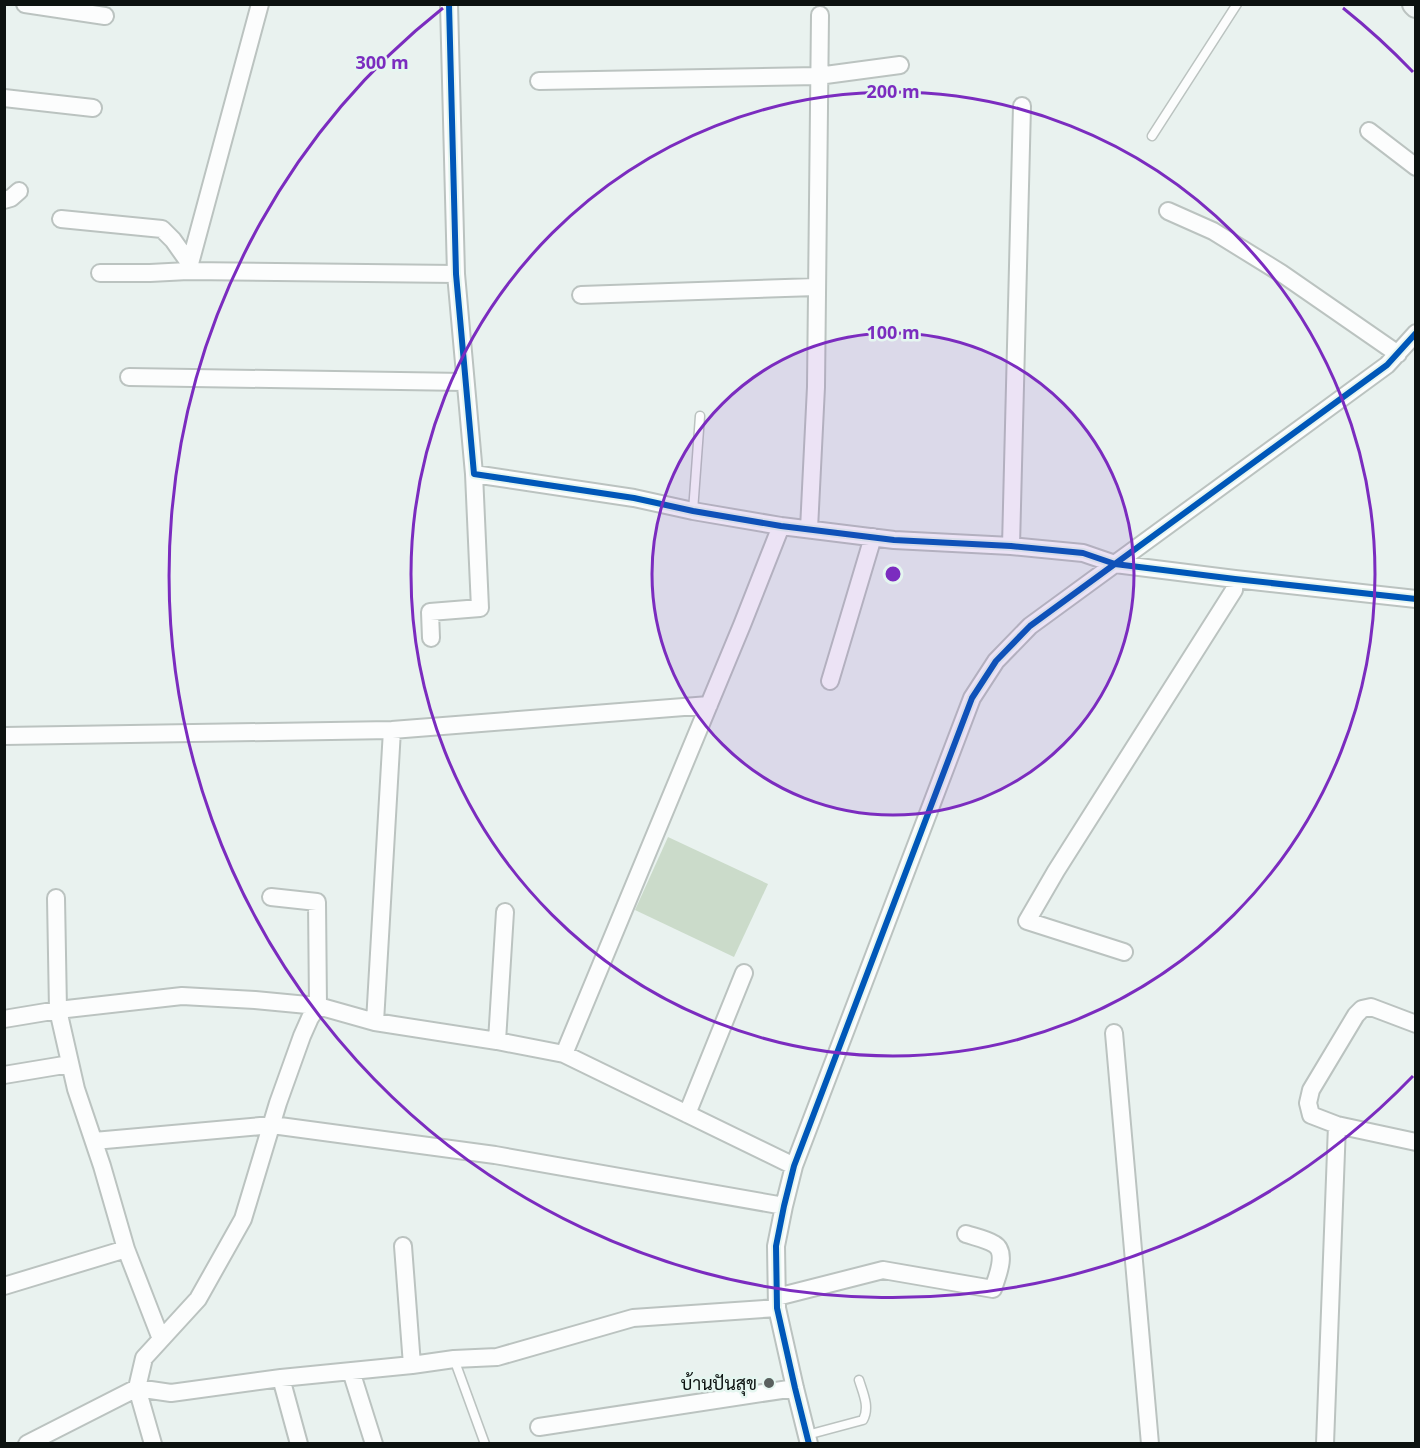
<svg xmlns="http://www.w3.org/2000/svg" width="1420" height="1448" font-family="'Open Sans',Sarabun,sans-serif">
  <rect width="100%" height="100%" fill="#e9f2ef"/>
  <path fill="#cbdbca" d="M668,837L768,884L734,957L635,910Z"/>
  <g fill="none" stroke-linecap="round" stroke-linejoin="round">
    <defs>
      <path id="lane" d="M1152,136L1237,4
        M693,511L700,416
        M454,1359L485,1444
        M807,1435L863,1420C870,1407 863,1393 859,1380"/>
      <path id="street" d="M25,4L105,16
        M449,4L456,274L474,474L634,498L693,511L781,526L894,540L1011,546L1083,553L1115,564L1235,579L1416,599
        M539,81L818,76L900,65
        M4,98L93,108
        M1369,131L1416,167
        M4,200L11,198L19,191
        M1168,211L1213,231L1281,273L1398,354
        M61,219L162,229L173,240L190,264
        M188,271L456,274
        M100,273H150L188,271L260,4
        M581,295L816,287
        M129,377L465,382
        M809,529L816,387L820,15
        M1011,546L1022,106
        M431,638L430,612L480,608L474,474
        M830,681L873,537
        M4,736L392,730L709,705
        M56,898L58,1010L76,1089L102,1166L126,1249L161,1339
        M1124,952L1027,921L1056,871L1234,590L1235,579
        M4,1019L58,1010L182,996L255,1000L318,1006L317,902L271,897
        M375,1022L392,730
        M1416,1024L1371,1007L1362,1009L1356,1015L1311,1090L1308,1103L1311,1115L1337,1125L1416,1142
        M1114,1033L1150,1444
        M497,1041L505,912
        M564,1054L742,625L781,526
        M4,1075L70,1064
        M687,1114L744,973
        M94,1141L272,1125L495,1155L784,1206
        M403,1246L412,1365
        M4,1286L126,1249
        M777,1297L883,1270L993,1289C997,1277 1008,1252 994,1244C986,1239 975,1237 966,1234
        M351,1371L374,1444
        M281,1378L299,1444
        M539,1427L795,1388
        M27,1444L137,1388L171,1393L281,1378L412,1365L454,1359L497,1357L633,1318L777,1308
        M153,1444L137,1388L144,1358L198,1299L243,1219L278,1103L302,1036L310,1018L318,1006L375,1022L497,1041L564,1054L794,1166
        M809,1444L795,1388L777,1308L776,1246L784,1206L794,1166L972,698L996,661L1030,626L1387,365L1416,333
        M1325,1444L1337,1125"/>
      <path id="secondary" d="M1414,4L1416,6"/>
    </defs>
    <use href="#lane" stroke="#bbc3c0" stroke-width="11"/>
    <use href="#street" stroke="#bbc3c0" stroke-width="20"/>
    <use href="#secondary" stroke="#bbc3c0" stroke-width="26"/>
    <use href="#lane" stroke="#fcfdfd" stroke-width="8"/>
    <use href="#street" stroke="#fcfdfd" stroke-width="16"/>
    <use href="#secondary" stroke="#eff5f4" stroke-width="22"/>
    <defs>
      <path id="cycleway" d="M449,4L456,274L474,474L634,498L693,511L781,526L894,540L1011,546L1083,553L1115,564L1235,579L1416,599
        M809,1444L795,1388L777,1308L776,1246L784,1206L794,1166L972,698L996,661L1030,626L1387,365L1416,333"/>
    </defs>
    <use href="#cycleway" stroke="#e5f6f0" stroke-width="10"/>
    <use href="#cycleway" stroke="#0057b8" stroke-width="6"/>
  </g>
  <circle cx="893" cy="574" r="241" fill="#7b2cbf" fill-opacity=".12"/>
  <g fill="none" stroke="#7b2cbf" stroke-width="3">
    <circle cx="893" cy="574" r="241"/>
    <circle cx="893" cy="574" r="482"/>
    <path d="M1413 1076A723 723 0 1 1 443 8M1343 8A723 723 0 0 1 1413 72"/>
  </g>
  <circle fill="#59605e" stroke="#e5f6f0" stroke-width="2" cx="769" cy="1383" r="6"/>
  <g text-anchor="middle" dominant-baseline="central" stroke-width="5" stroke-linejoin="round" paint-order="stroke">
    <g font-size="18" fill="#0c1210" stroke="#e5f6f0" text-anchor="end">
      <text x="757" y="1383">บ้านปันสุข</text>
    </g>
  </g>
  <circle cx="893" cy="574" r="9" fill="#7b2cbf" stroke="#e5f6f0" stroke-width="3"/>
  <g font-size="18" text-anchor="middle" font-weight="bold" fill="#7b2cbf" stroke="#e5f6f0" stroke-width="5" stroke-linejoin="round" paint-order="stroke">
    <text x="382" y="69">300 m</text>
    <text x="893" y="98">200 m</text>
    <text x="893" y="339">100 m</text>
  </g>
  <rect width="1420" height="1448" fill="none" stroke="#0c1210" stroke-width="12"/>
</svg>
